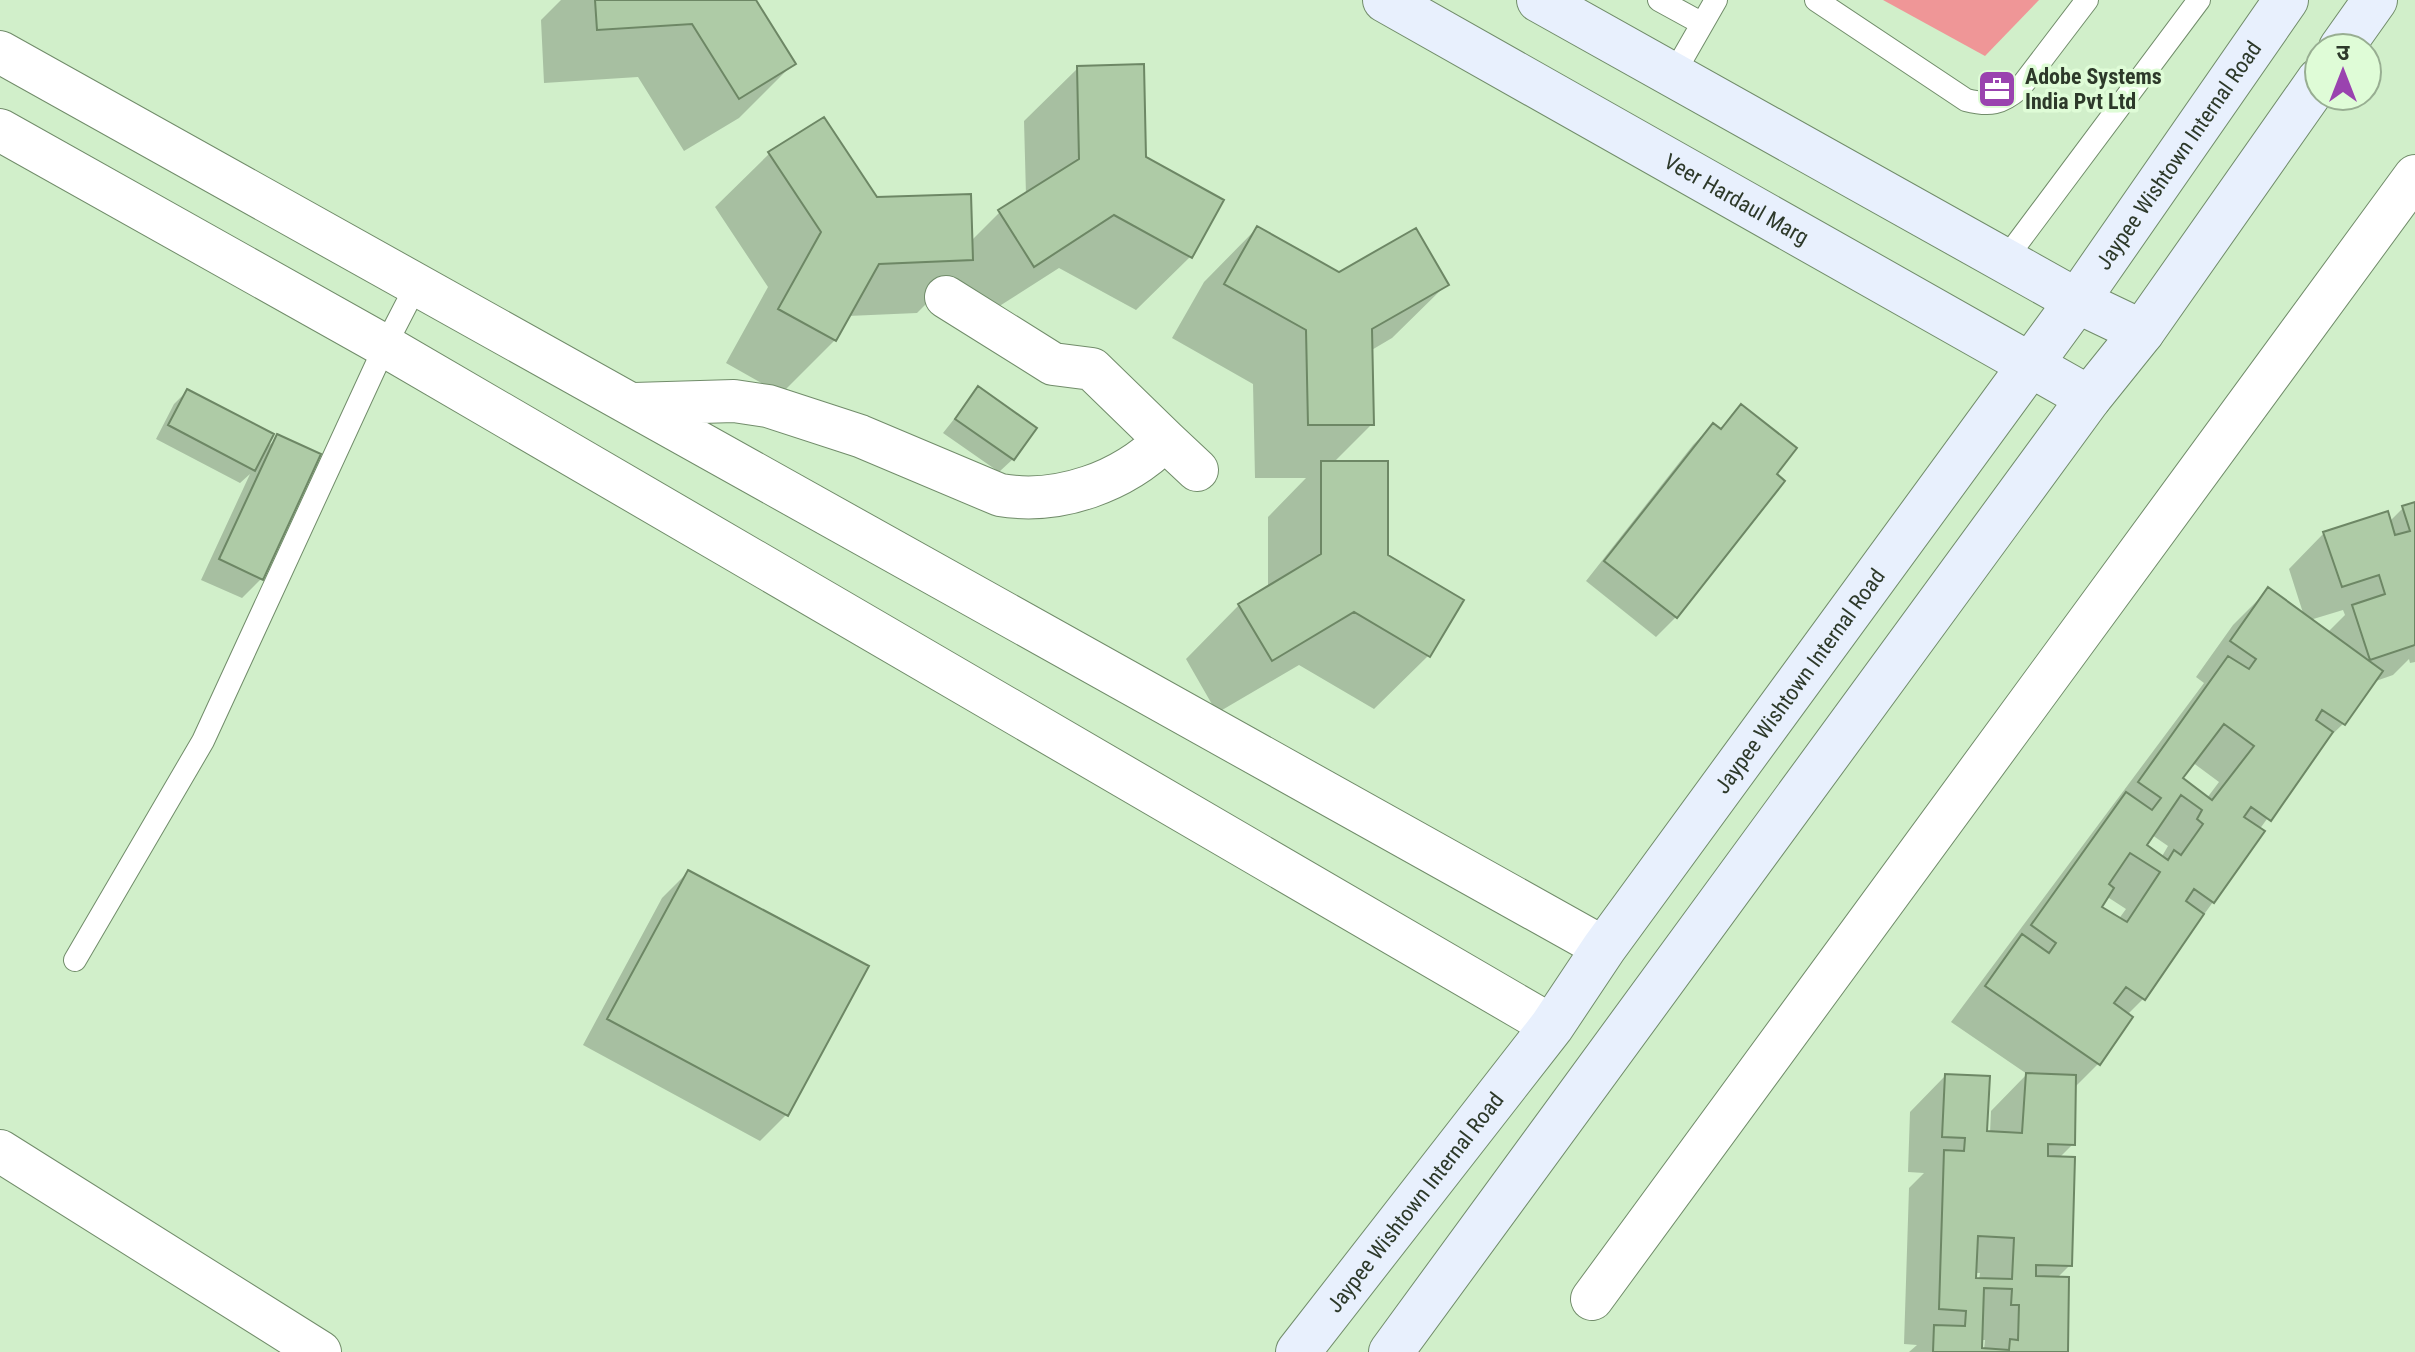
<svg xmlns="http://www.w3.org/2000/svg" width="2415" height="1352" font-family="'Roboto Condensed','Noto Sans Devanagari',sans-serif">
  <rect width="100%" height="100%" fill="#d1efca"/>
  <path fill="#ef9697" d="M1883,0H2039L1985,56Z"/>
  <path fill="#0003" fill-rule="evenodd" d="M561,0H753L793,64L739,118L684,151L638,77L544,83L541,20Z
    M1078,68L1145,158L1190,257L1136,310L1059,268L979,319L953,277L917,313L848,316L835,340L781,394L726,363L768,287L715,207L769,154L824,120L876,199L970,242L1000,212L1026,195L1024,121Z
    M1257,228L1339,274L1446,285L1392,338L1370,351L1372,424L1333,463L1386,556L1428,656L1374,709L1299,665L1217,713L1186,659L1239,605L1268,588V517L1306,478H1255L1253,384L1172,338L1204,282Z
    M978,389L1013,459L999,472L943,433Z
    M187,391L264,450L278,437L262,578L242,598L201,580L250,474L240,483L156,439L174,404Z
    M1741,407L1676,617L1656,637L1586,581L1693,445L1713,425L1719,430Z
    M2415,504V662L2410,663L2409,659L2393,675L2373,682L2343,724L2320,746L2259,830L2213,902L2143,999L2127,1015L2131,1017L2098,1064L2074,1088L2073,1144L2058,1159L2070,1265L2056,1279L2066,1352H1909L1917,1345L1904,1344L1909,1188L1924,1173L1908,1172L1910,1112L1945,1076L1984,1133H1990L1991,1111L2027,1074L1951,1022L2204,683L2196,677L2233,625L2268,590L2304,616L2289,569L2324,533L2389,522L2403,508ZM2343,610L2345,615L2327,633L2310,620ZM2192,762L2219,782L2207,798L2180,778ZM2152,835L2168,846L2161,858L2144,846ZM2106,896L2126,909L2118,920L2099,907ZM1975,1273H1980L1979,1280H1974ZM1980,1340H1985L1984,1350H1979Z
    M688,872L786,1115L760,1141L583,1045L662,898Z"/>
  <path fill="#aecba6" stroke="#6d8765" stroke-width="2" fill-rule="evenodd" d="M595,0H756L796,64L739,99L692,24L597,30Z
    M1144,64L1146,157L1224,200L1192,258L1114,215L1034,267L998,210L1079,159L1077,66Z
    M824,117L877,197L971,194L973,260L879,264L836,341L778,309L821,232L768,152Z
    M1257,226L1339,272L1416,228L1449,285L1372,329L1374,425H1308L1306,330L1224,284Z
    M978,386L1037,428L1014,460L955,419Z
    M187,389L274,434L255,471L168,425Z
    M1741,404L1797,448L1777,474L1785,481L1677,618L1604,561L1713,423L1721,429Z
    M277,434L321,454L263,580L219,559Z
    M1321,461H1388V555L1464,600L1430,657L1354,612L1272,661L1238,604L1321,554Z
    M2415,502V645L2370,660L2352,605L2385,594L2379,575L2342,587L2323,532L2388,511L2395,535L2410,531L2402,506Z
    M2268,587L2383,671L2345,725L2322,710L2316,720L2333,732L2271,821L2251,807L2244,817L2265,831L2214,903L2194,889L2186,901L2204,914L2145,1000L2126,987L2114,1003L2133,1017L2100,1065L1985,986L2022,934L2049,953L2056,943L2031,925L2126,792L2152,810L2161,798L2138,782L2228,656L2249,669L2256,659L2230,641ZM2224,724L2254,746L2212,800L2183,778ZM2181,795L2202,810L2197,819L2203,824L2181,855L2174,850L2168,860L2147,845ZM2130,853L2160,872L2127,922L2102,907L2114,888L2109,884Z
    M688,870L869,966L788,1116L607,1019Z
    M2026,1073L2076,1075L2075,1145L2048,1144V1156L2075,1157L2072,1266L2036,1265V1276L2069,1277L2068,1352H1933L1934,1325L1965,1326L1966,1311L1939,1309L1944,1150L1964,1151L1965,1138L1942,1137L1945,1074L1990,1076L1987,1131L2022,1133ZM1978,1236L2014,1238L2012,1279L1976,1278ZM1984,1288L2012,1289L2011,1305H2019L2018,1340L2010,1339L2009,1350L1982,1348Z"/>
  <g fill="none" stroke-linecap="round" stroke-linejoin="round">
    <defs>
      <path id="lane" d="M1659,0L1701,23
        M1816,0L1966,100C1990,106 2001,104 2020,88L2087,0
        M1673,75L1716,0
        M2004,261L2199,0
        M75,960L203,741L385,346L417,284"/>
      <path id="street" d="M0,52L1604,948
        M0,130L385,346L1552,1026
        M634,404L734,401L768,406L860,436L1000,495C1059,505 1123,482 1165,440L1092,369L1053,364L946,297
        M1165,440L1197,470
        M0,1151L320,1352
        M1592,1299L2415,176"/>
      <g id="secondary">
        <path id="s1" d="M1385,0L2089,398"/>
        <path d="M1539,0L2077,301L2142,332"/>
        <path d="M2341,48L2375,0"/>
        <path id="s2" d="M1298,1352L1552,1026L1604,948L2077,301L2286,0"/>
        <path d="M1391,1352L2089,398L2142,332L2319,80"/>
      </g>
    </defs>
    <use href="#lane" stroke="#718c6a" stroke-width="24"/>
    <use href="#street" stroke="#718c6a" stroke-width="44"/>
    <use href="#secondary" stroke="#718c6a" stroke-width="46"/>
    <use href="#lane" stroke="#fff" stroke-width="22"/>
    <use href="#street" stroke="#fff" stroke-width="42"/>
    <use href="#secondary" stroke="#e8f0fd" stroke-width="44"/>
  </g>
  <defs>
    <symbol id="office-square" viewBox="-11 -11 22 22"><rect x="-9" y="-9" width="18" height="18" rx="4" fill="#9a43af" stroke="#dffcd7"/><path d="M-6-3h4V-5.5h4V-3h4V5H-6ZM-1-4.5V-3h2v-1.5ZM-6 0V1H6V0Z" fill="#fff"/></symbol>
  </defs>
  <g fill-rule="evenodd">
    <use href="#office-square" x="1975" y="67" width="44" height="44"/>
  </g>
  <g text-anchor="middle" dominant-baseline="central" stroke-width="7" stroke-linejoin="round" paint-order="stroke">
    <g font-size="22" font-weight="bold" fill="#2d392a" stroke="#dffcd7" text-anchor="start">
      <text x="2025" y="76">Adobe Systems<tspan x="2025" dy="25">India Pvt Ltd</tspan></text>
    </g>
    <g font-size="22" fill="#2d392a" stroke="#dffcd7">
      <text stroke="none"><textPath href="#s2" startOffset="1486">Jaypee Wishtown Internal Road</textPath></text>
      <text stroke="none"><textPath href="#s1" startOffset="404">Veer Hardaul Marg</textPath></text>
      <text stroke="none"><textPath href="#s2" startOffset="838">Jaypee Wishtown Internal Road</textPath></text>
      <text stroke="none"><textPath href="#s2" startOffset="190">Jaypee Wishtown Internal Road</textPath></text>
    </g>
  </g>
  <g transform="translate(2343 72)"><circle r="38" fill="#dffcd7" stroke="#98ae92" stroke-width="2"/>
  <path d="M0-6L14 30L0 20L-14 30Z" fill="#9a43af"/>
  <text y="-12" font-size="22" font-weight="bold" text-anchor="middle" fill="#2d392a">उ</text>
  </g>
</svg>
